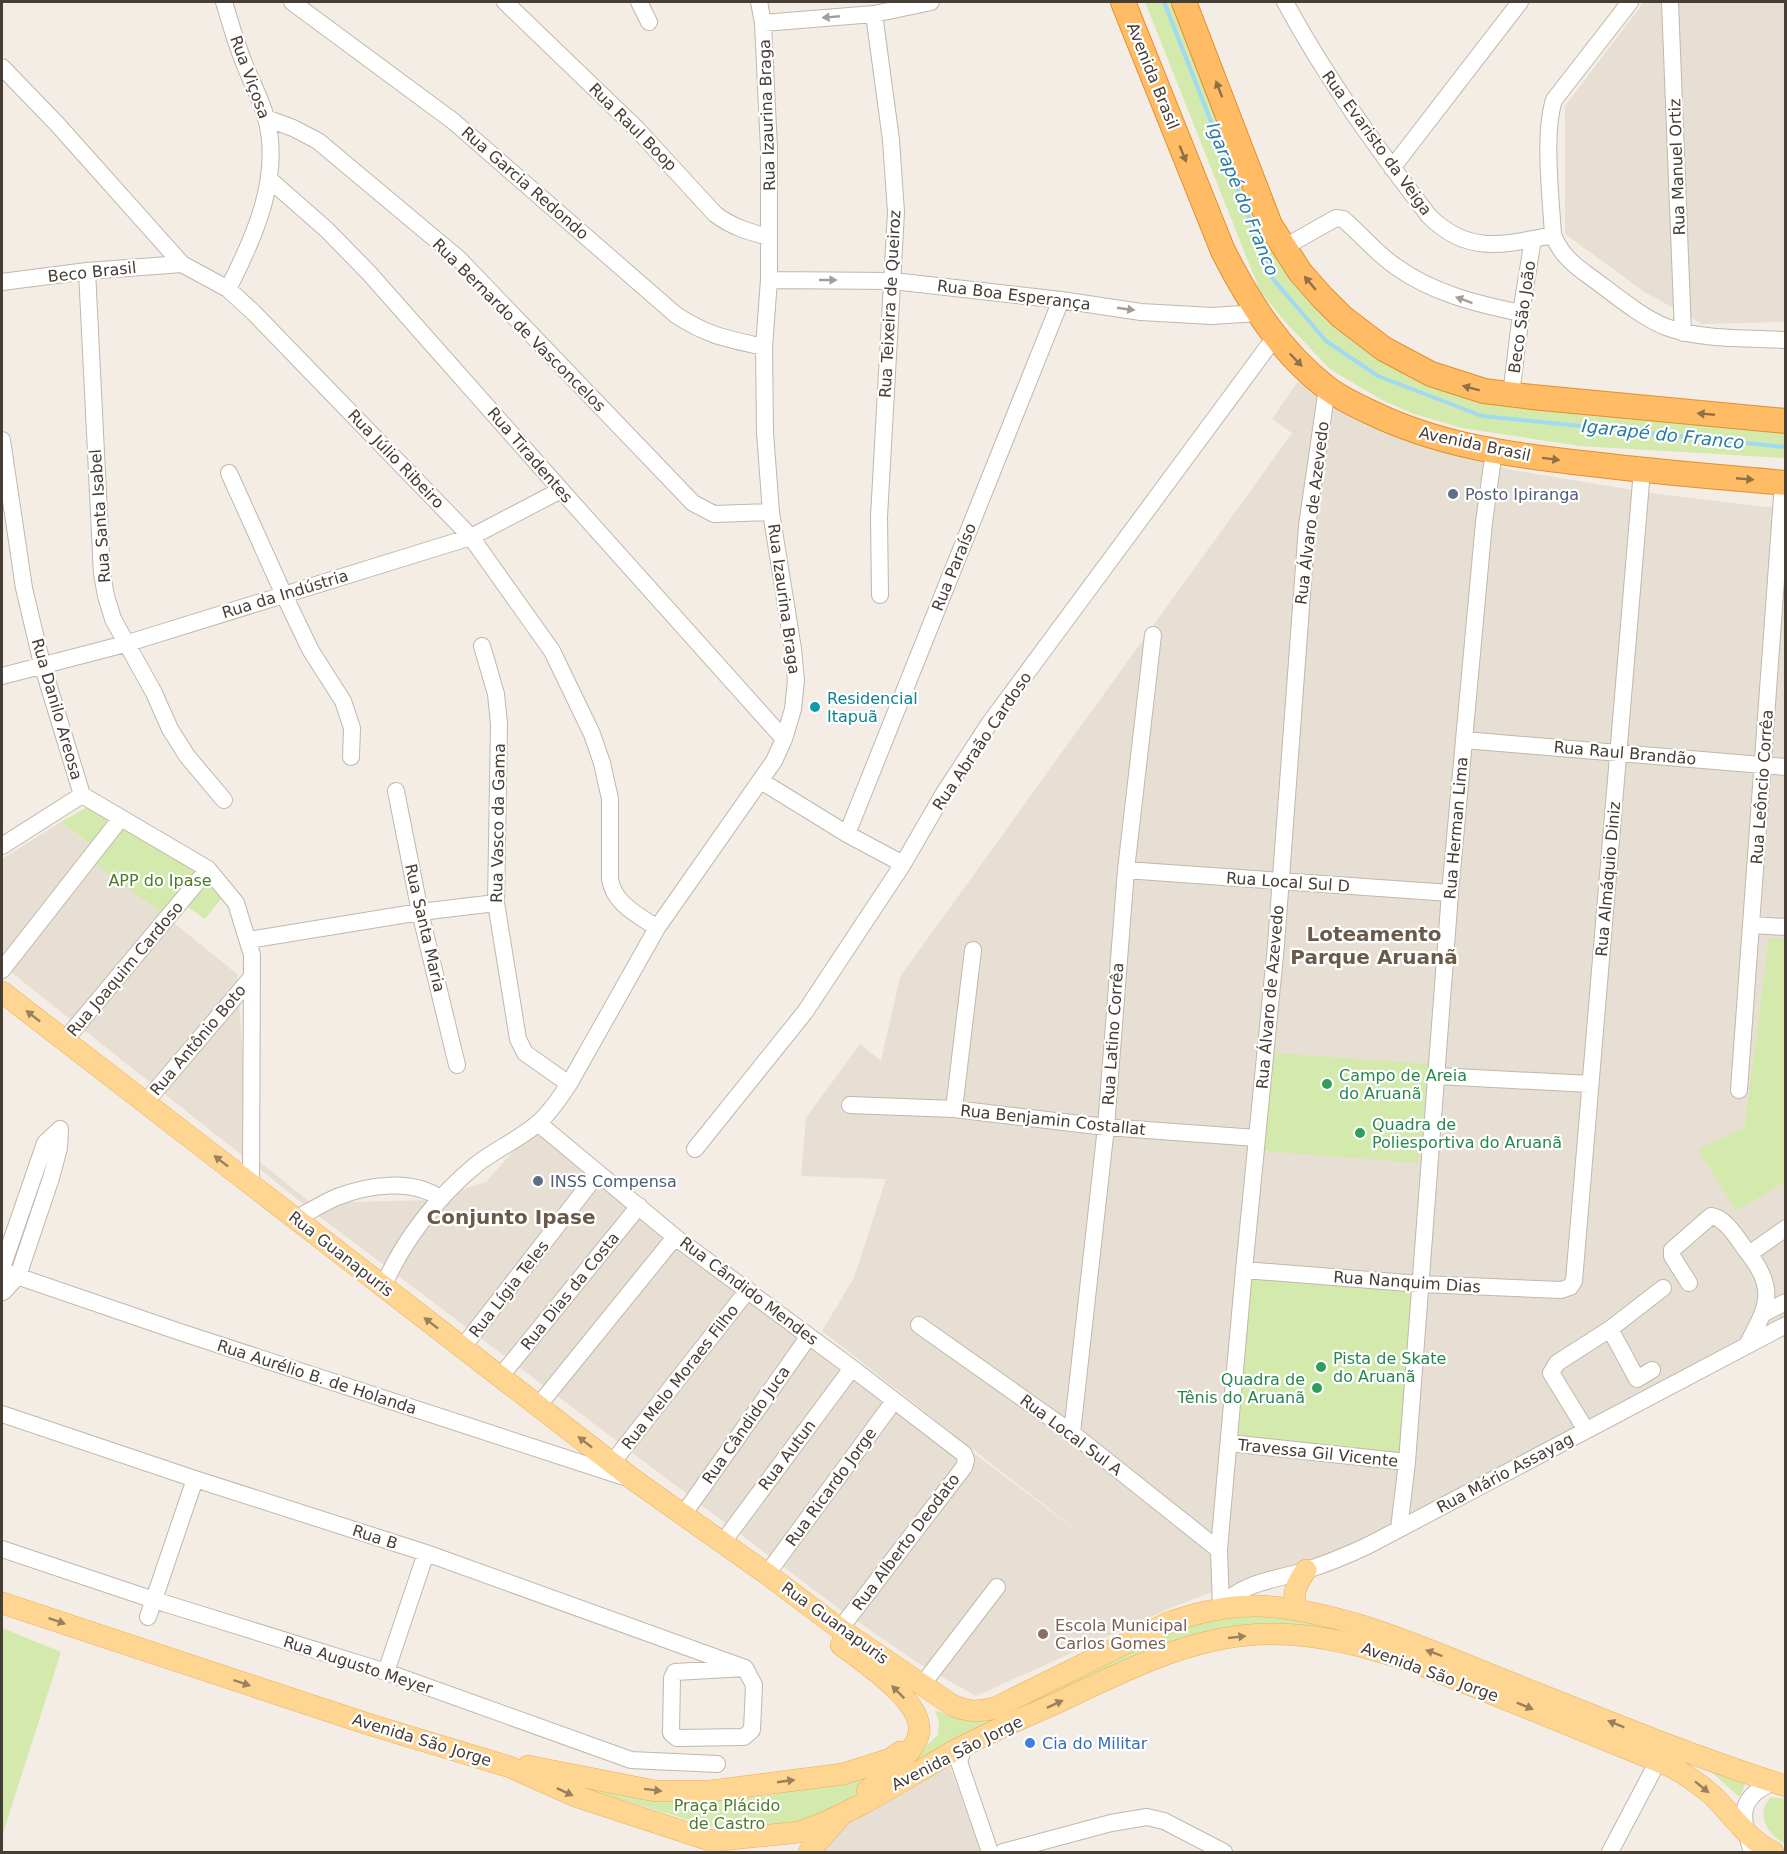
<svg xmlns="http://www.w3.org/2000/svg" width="1787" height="1854" font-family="'DejaVu Sans',sans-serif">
  <rect width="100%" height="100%" fill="#f3ede5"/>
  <path fill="#e7dfd3" d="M1644,2H1785V322L1702,324L1643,291L1565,234V106Z
    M1301,377L1345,411L1409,441L1512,470L1657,494L1785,509V939H1769L1744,1128L1736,1211L1785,1182V1316L1348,1547L1250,1582L1218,1590L1175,1606L976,1696L921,1665L838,1608L311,1210L2,965V859L61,822L99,852L164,915L237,974L250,1154L311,1203L430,1200L486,1182L538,1123L1094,1544L822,1331L854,1278L886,1179L801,1176L806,1118L860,1044L881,1061L900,977L1292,433L1272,419Z
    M949,1764L981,1852H809L829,1830Z"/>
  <path fill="#d4e9ac" d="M1145,2H1179L1293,271L1410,371L1785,428V458L1580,446L1462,428L1414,414L1382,400L1330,369L1288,325L1260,291Z
    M89,806L198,872L221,899L205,919L178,900L164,915L96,864L99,851L61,822Z
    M1769,938L1785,939V1182L1736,1211L1698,1149L1744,1128Z
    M1275,1053L1429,1064L1418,1163L1263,1151Z
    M1249,1278L1415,1289L1400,1455L1235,1438Z
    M1247,1615L1286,1616L1369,1636L1232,1629L884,1784L938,1735L939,1722L935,1710L957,1719H986L1149,1639L1205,1620Z
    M2,1628L61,1652L2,1836Z
    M893,1762L844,1804L798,1823L725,1831L558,1780C621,1788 686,1801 750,1797C799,1794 846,1775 893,1762Z
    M1709,1770L1746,1781L1741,1795L1738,1796Z
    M1771,1797L1785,1799V1844C1767,1834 1755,1814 1771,1797Z"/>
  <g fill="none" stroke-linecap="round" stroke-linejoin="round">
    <path stroke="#9fd9f2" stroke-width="4" d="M1164,2L1273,279L1326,341L1378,376L1482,416L1786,447"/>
    <defs>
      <path id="minor" d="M224,2C230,22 236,43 244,63C251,81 261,99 266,118C282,177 254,238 228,289
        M292,2L453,121L676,315C708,336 728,339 764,347
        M505,2L636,128L715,214C732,227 749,232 769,237
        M639,2L649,22
        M1285,2C1326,78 1376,147 1429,216C1468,255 1503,245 1553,235
        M1630,2L1554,100C1543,134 1551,198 1553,235C1560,252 1570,262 1585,273C1608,289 1640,317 1666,327C1701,340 1748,338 1786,340
        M1670,2L1683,333
        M874,14L891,140L896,212L879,517L880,595
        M763,23L874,14L931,2
        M2,67L57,124L182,264L228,289L254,313L471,537L552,651L592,734L602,763L610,799V879C614,904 637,914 657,928
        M266,118L293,128L318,141L459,259L693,503L714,514L771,512
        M1392,168L1520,2
        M269,179L327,230L369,273L561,490L784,739
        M1283,248L1336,218L1343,219C1361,234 1376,253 1395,266C1432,293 1477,304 1521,313
        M87,271L102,574L106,596L113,619L154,693L170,729L187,756L224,800
        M769,280L893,281L1061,300L1141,312L1212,316L1258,313
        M2,282L87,271L182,264
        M1511,395L1521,313L1533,239
        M2,440L24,588L42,664L82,795L208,869L236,903L252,955L251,1184
        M229,473L284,595L311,651L343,701L352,728L351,757
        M482,646L496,694L499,724L496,903L518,1039L525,1053L569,1084
        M2,676L125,644L471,537L561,490
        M1464,740L1786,767
        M761,781L847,834L903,864
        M396,791L420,912L457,1065
        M847,834L1061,300
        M2,846L82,795
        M1126,870L1450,893
        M1752,925L1786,927
        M248,940L420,912L496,903
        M2,970L121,818
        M65,1040L208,869
        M1437,1076L1590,1084
        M1739,1090L1783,483
        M145,1103L251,978
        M850,1105L954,1109L1106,1127L1256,1138
        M954,1109L973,950
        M538,1123L675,1237L852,1368L964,1454L966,1460L964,1467L840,1629
        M695,1149L805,1012L903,864L944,793L989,724L1275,337
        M295,1219C309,1212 323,1203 337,1197C368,1185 413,1178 441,1199
        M2,1268L45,1143L60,1129
        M1244,1270L1421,1284L1561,1290L1570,1287L1574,1281L1642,470
        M2,1271L180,1332L624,1477
        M1689,1283L1672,1256V1250L1711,1216C1727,1218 1739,1242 1749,1254
        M383,1287C403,1240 438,1196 477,1164C496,1149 520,1139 538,1123C551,1112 560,1097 569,1084L657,928L774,761L784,739L793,709L796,680L793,649L771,512L765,433L764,347L769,280V149L763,23L759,2
        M3,1292L18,1276L51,1178L59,1148L60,1129
        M1764,1313L1786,1302
        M919,1325L1072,1433L1219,1550
        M1610,1329L1637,1379L1652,1370
        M1747,1345C1766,1309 1778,1291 1749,1254L1786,1228
        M462,1348L598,1173
        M500,1377L639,1206
        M538,1406L675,1237
        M2,1414L195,1479L426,1553L745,1668L754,1685L752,1730L744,1737L677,1738L671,1733L672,1678L675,1672L745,1668
        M1586,1430L1551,1373L1557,1363L1610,1329L1663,1288
        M1072,1433L1106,1127L1126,870L1153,635
        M1229,1443L1407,1462
        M612,1463L748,1290
        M683,1515L809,1336
        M1399,1529L1407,1462L1450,893L1484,522L1494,451
        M723,1542L852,1368
        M2,1549L154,1600L386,1672L631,1760L717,1764
        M767,1574L894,1401
        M1221,1607L1219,1550L1222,1515L1244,1270L1276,945L1307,526L1327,388
        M1221,1607C1241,1582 1275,1580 1304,1571C1326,1564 1348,1555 1369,1545L1786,1325
        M148,1617L195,1479
        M386,1672L426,1553
        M922,1685L997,1587
        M964,1746L959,1762L990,1852
        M1003,1852L1111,1823L1147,1817L1164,1821L1224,1852
        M1610,1852L1658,1761
        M1752,1852C1742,1819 1735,1798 1774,1782"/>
      <path id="major" d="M2,992L634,1480L767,1574L840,1629L952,1705C967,1712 979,1712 995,1708L1167,1623C1198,1612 1227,1605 1260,1606C1339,1610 1416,1645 1489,1674C1587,1713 1685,1754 1786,1786
        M2,1603L371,1725L510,1767L575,1796L712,1841L800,1832C854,1813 903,1780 952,1752C987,1733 1023,1718 1059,1702C1126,1670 1197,1633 1273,1634C1323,1634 1372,1648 1419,1664L1672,1767C1689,1777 1705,1787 1718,1801C1736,1820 1749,1840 1773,1852
        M1296,1610C1292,1594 1296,1584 1306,1570
        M841,1645C863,1662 924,1701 919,1733C915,1754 882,1777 867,1791
        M528,1766L655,1791H710L843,1774L890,1759L900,1752
        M809,1852L838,1819"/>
      <path id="highway" d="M1123,2L1223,251C1249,302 1280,352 1327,388C1340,398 1355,405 1370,412C1442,447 1512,455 1591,464C1655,472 1720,477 1786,483
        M1184,2L1270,225L1300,272L1322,297L1342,317L1384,349L1431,374L1484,391L1532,397L1786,421"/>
    </defs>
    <use href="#minor" stroke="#c2b7aa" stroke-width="18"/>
    <use href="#major" stroke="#e7b05f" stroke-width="22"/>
    <use href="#highway" stroke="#e28e31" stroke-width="26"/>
    <use href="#minor" stroke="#fff" stroke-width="16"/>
    <use href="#major" stroke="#ffd592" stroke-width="21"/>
    <use href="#highway" stroke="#ffbc64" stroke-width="24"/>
  </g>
  <defs><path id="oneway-solid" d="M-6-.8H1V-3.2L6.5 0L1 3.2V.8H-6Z" transform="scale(1.5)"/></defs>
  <g fill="#a29e9a">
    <use href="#oneway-solid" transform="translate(831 17) rotate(175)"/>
    <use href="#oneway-solid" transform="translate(828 280)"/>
    <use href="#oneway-solid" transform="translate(1464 300) rotate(-160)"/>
    <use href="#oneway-solid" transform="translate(1126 309) rotate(8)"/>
  </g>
  <g fill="#907047">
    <use href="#oneway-solid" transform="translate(1219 89) rotate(-111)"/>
    <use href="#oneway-solid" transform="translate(1183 154) rotate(68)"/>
    <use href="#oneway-solid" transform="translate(1310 283) rotate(-130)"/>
    <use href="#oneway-solid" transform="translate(1296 360) rotate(46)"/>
    <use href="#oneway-solid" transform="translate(1471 388) rotate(-165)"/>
    <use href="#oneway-solid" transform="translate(1706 414) rotate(-175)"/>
    <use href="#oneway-solid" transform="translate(1551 459) rotate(7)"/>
    <use href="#oneway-solid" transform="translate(1745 479) rotate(5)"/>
  </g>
  <g fill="#99815e">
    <use href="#oneway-solid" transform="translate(33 1016) rotate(-142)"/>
    <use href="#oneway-solid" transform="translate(221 1161) rotate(-142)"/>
    <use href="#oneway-solid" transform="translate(431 1323) rotate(-142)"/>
    <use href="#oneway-solid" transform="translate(585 1442) rotate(-142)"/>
    <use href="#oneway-solid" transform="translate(57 1621) rotate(19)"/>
    <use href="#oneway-solid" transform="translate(1237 1637) rotate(-6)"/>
    <use href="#oneway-solid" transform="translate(1434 1653) rotate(-160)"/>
    <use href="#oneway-solid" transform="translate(242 1683) rotate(18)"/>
    <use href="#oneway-solid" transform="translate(898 1692) rotate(-135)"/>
    <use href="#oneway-solid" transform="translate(1055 1704) rotate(-25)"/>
    <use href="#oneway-solid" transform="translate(1525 1706) rotate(22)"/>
    <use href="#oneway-solid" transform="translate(1616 1724) rotate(-158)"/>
    <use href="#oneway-solid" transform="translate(786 1781) rotate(-8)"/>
    <use href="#oneway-solid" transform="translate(1702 1787) rotate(39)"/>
    <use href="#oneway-solid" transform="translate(653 1790) rotate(7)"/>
    <use href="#oneway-solid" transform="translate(565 1792) rotate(25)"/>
  </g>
  <g fill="#5c6f8a" stroke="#fff" stroke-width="2">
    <circle cx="1453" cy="494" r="6"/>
    <circle cx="538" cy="1181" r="6"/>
  </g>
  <circle fill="#0f9aa8" stroke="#fff" stroke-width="2" cx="815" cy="707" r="6"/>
  <g fill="#2e9e5b" stroke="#fff" stroke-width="2">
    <circle cx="1327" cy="1084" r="6"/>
    <circle cx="1360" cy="1133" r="6"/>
    <circle cx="1321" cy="1367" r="6"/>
    <circle cx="1317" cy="1388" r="6"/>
  </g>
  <circle fill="#8d6e63" stroke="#fff" stroke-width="2" cx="1043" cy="1634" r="6"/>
  <circle fill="#3f7fe0" stroke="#fff" stroke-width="2" cx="1030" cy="1743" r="6"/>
  <g text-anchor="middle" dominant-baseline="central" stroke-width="4.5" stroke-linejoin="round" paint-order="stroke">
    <g font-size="16" fill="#463d34" stroke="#fff">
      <text transform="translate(1153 76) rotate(68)">Avenida Brasil</text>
      <text transform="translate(250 77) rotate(70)">Rua Viçosa</text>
      <text transform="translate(767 115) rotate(-92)">Rua Izaurina Braga</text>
      <text transform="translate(633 127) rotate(45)">Rua Raul Boop</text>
      <text transform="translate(1377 143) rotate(54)">Rua Evaristo da Veiga</text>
      <text transform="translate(1677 167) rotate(-92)">Rua Manuel Ortiz</text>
      <text transform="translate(525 183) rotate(41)">Rua Garcia Redondo</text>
      <text transform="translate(92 272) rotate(-6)">Beco Brasil</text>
      <text transform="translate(1014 295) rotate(7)">Rua Boa Esperança</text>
      <text transform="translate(890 304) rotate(-87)">Rua Teixeira de Queiroz</text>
      <text transform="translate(1522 317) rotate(-82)">Beco São João</text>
      <text transform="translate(519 325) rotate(45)">Rua Bernardo de Vasconcelos</text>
      <text transform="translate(1475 444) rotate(12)">Avenida Brasil</text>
      <text transform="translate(530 455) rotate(49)">Rua Tiradentes</text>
      <text transform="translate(396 459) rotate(46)">Rua Júlio Ribeiro</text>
      <text transform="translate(1312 513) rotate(-83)">Rua Álvaro de Azevedo</text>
      <text transform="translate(100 516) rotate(-94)">Rua Santa Isabel</text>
      <text transform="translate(954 567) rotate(-68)">Rua Paraíso</text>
      <text transform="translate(285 594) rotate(-17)">Rua da Indústria</text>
      <text transform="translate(784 599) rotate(82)">Rua Izaurina Braga</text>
      <text transform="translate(57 709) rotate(74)">Rua Danilo Areosa</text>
      <text transform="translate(982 741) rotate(-56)">Rua Abraão Cardoso</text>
      <text transform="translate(1625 753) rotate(5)">Rua Raul Brandão</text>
      <text transform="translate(1762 787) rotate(-86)">Rua Leôncio Corrêa</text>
      <text transform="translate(498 823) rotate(-89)">Rua Vasco da Gama</text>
      <text transform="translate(1456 828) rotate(-85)">Rua Herman Lima</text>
      <text transform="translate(1608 879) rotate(-85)">Rua Almáquio Diniz</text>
      <text transform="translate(1288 882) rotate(4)">Rua Local Sul D</text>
      <text transform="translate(425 928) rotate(77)">Rua Santa Maria</text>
      <text transform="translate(125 969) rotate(-50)">Rua Joaquim Cardoso</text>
      <text transform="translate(1270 997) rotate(-85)">Rua Álvaro de Azevedo</text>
      <text transform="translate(1113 1034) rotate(-86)">Rua Latino Corrêa</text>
      <text transform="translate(198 1040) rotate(-50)">Rua Antônio Boto</text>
      <text transform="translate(1053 1120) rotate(6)">Rua Benjamin Costallat</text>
      <text transform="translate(341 1254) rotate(38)">Rua Guanapuris</text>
      <text transform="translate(1407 1282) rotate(4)">Rua Nanquim Dias</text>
      <text transform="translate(509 1289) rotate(-52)">Rua Lígia Teles</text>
      <text transform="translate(570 1291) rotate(-51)">Rua Dias da Costa</text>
      <text transform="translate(749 1291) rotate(37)">Rua Cândido Mendes</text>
      <text transform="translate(317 1377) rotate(18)">Rua Aurélio B. de Holanda</text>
      <text transform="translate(680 1377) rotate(-52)">Rua Melo Moraes Filho</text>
      <text transform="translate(746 1425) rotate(-55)">Rua Cândido Juca</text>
      <text transform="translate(1071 1435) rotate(37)">Rua Local Sul A</text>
      <text transform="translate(1318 1453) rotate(6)">Travessa Gil Vicente</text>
      <text transform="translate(787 1455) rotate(-53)">Rua Autun</text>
      <text transform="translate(1505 1473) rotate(-28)">Rua Mário Assayag</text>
      <text transform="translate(831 1487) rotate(-54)">Rua Ricardo Jorge</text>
      <text transform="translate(375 1537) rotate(18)">Rua B</text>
      <text transform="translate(906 1542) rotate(-53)">Rua Alberto Deodato</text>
      <text transform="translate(835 1623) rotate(36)">Rua Guanapuris</text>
      <text transform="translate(358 1665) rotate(18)">Rua Augusto Meyer</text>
      <text transform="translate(1430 1672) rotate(20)">Avenida São Jorge</text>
      <text transform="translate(422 1740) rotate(17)">Avenida São Jorge</text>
      <text transform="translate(957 1753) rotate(-27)">Avenida São Jorge</text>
    </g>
    <g font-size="16" fill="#4e5e75" stroke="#fff" text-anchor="start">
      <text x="1465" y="494">Posto Ipiranga</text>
      <text x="550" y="1181">INSS Compensa</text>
    </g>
    <g font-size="16" fill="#0d838f" stroke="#fff" text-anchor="start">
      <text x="827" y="698">Residencial<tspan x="827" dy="18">Itapuã</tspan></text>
    </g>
    <g font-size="16" fill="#4e7926" stroke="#fff">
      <text x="160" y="880">APP do Ipase</text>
      <text x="727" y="1805">Praça Plácido<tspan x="727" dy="18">de Castro</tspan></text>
    </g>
    <g font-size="16" fill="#27864d" stroke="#fff" text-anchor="start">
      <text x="1339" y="1075">Campo de Areia<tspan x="1339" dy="18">do Aruanã</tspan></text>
      <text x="1372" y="1124">Quadra de<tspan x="1372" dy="18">Poliesportiva do Aruanã</tspan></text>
      <text x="1333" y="1358">Pista de Skate<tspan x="1333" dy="18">do Aruanã</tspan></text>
      <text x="1305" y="1379" text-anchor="end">Quadra de<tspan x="1305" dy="18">Tênis do Aruanã</tspan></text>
    </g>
    <g font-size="16" fill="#785e54" stroke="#fff" text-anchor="start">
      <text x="1055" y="1625">Escola Municipal<tspan x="1055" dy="18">Carlos Gomes</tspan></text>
    </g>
    <g font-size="16" fill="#366cbe" stroke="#fff" text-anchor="start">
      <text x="1042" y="1743">Cia do Militar</text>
    </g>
    <g font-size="18" font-style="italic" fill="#287ca4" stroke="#fff">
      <text transform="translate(1243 199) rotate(68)">Igarapé do Franco</text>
      <text transform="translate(1663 434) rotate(6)">Igarapé do Franco</text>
    </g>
    <g font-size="20" font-weight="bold" fill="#695a4b" stroke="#fff">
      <text x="1374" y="934">Loteamento<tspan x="1374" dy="23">Parque Aruanã</tspan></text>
      <text x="511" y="1217">Conjunto Ipase</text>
    </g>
  </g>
  <rect width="1787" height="1854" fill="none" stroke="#463d34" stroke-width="6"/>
</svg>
